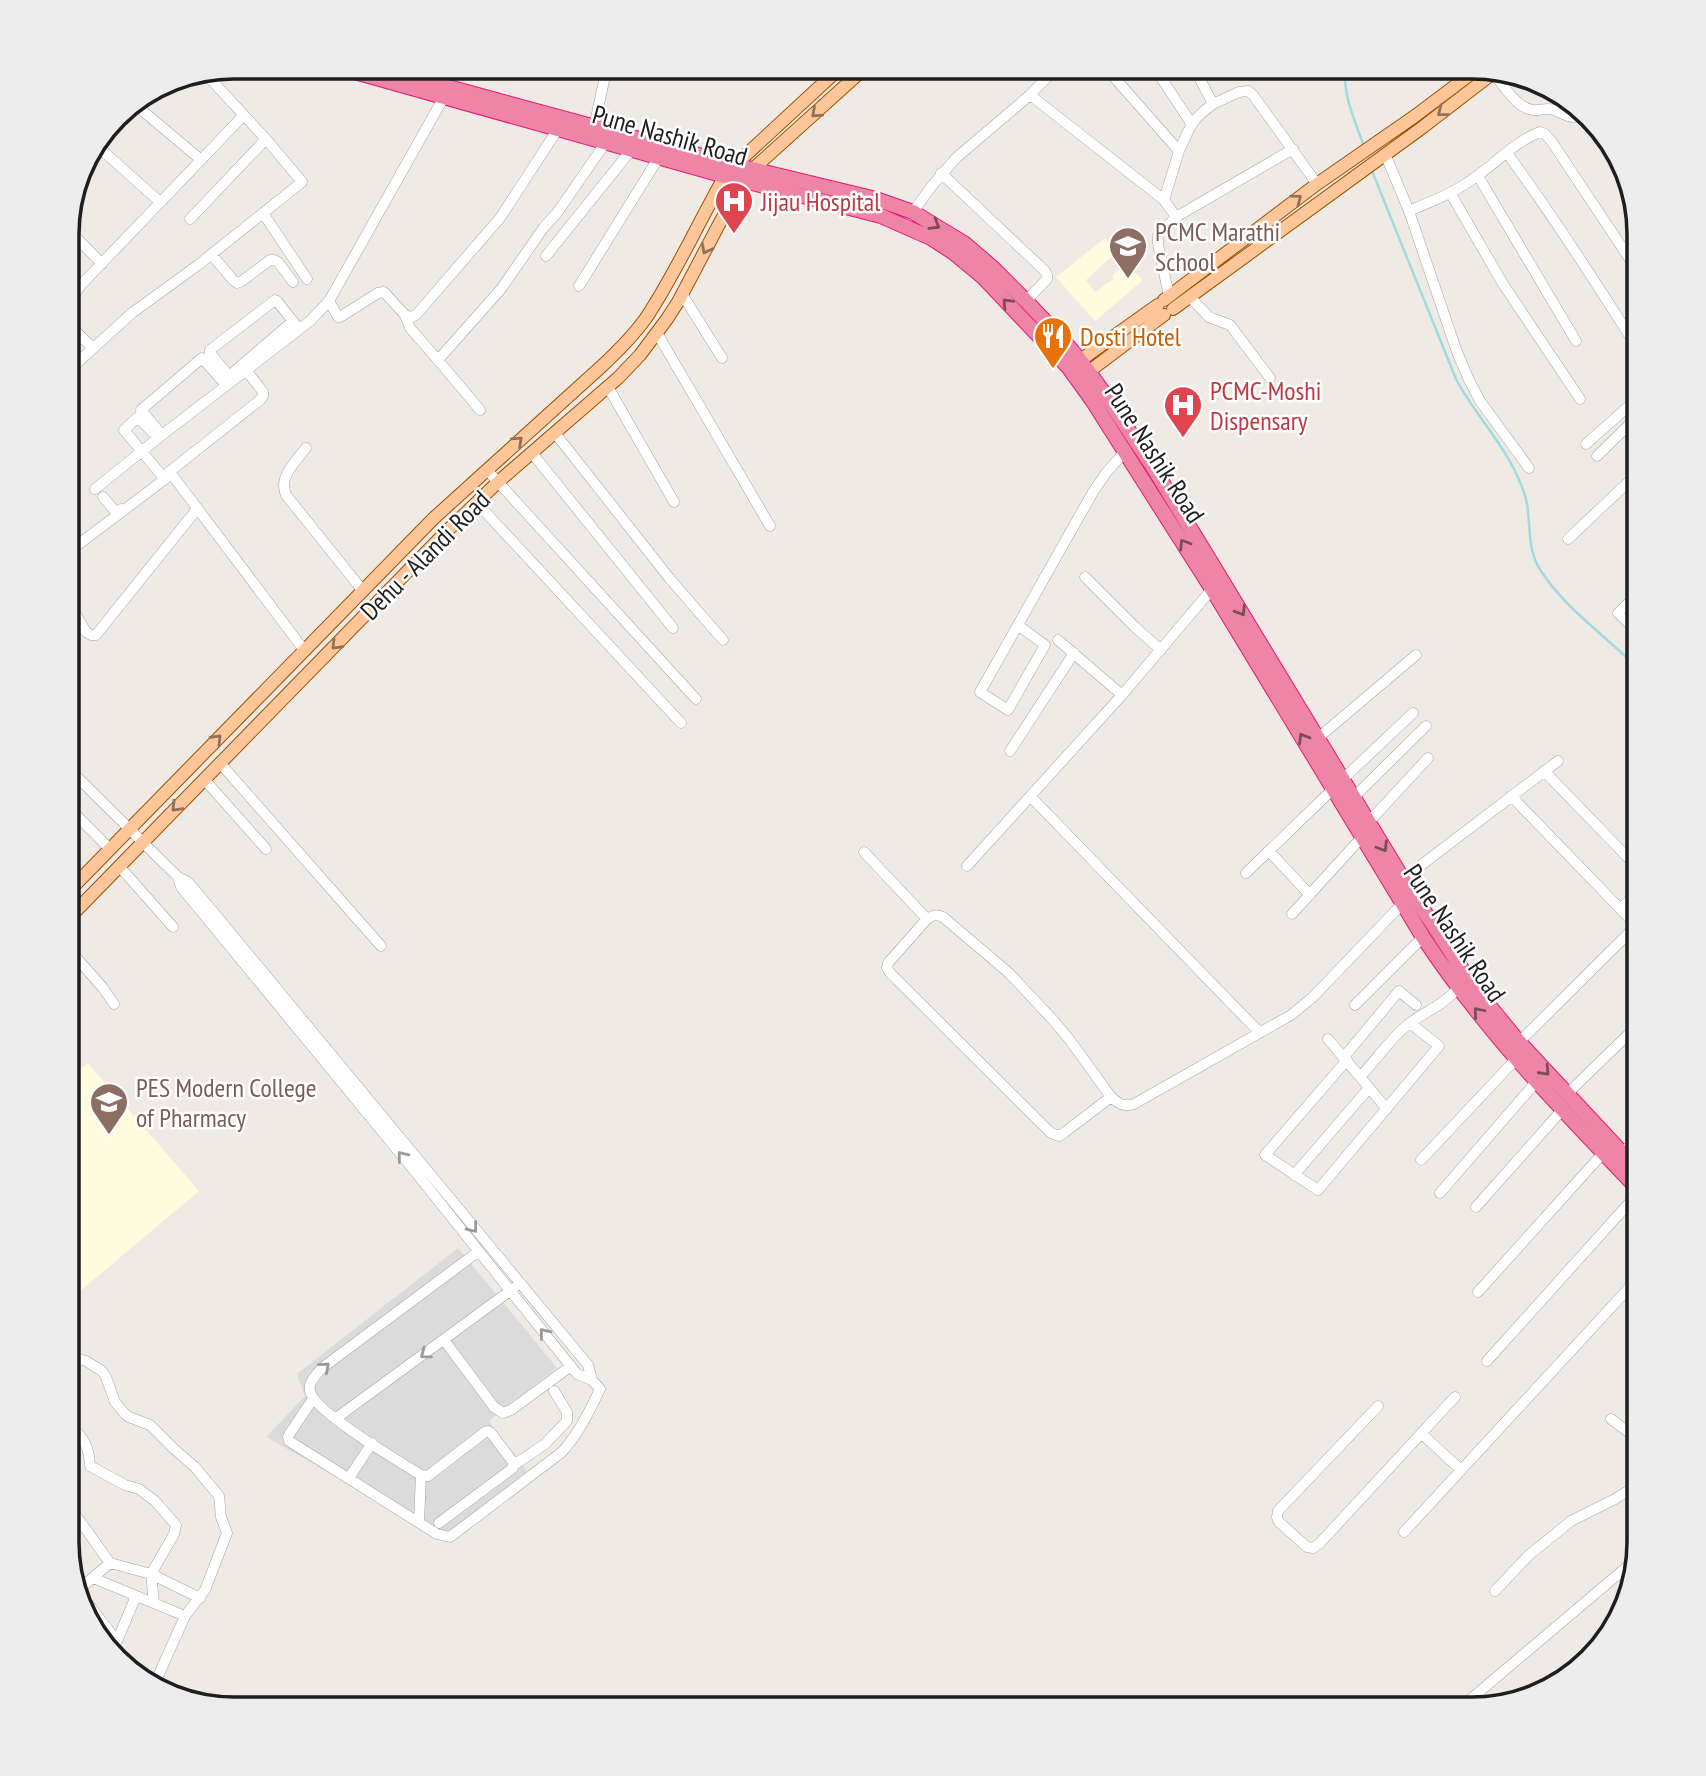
<svg xmlns="http://www.w3.org/2000/svg" width="1706" height="1776" font-family="'PT Sans Narrow',sans-serif">
  <rect width="100%" height="100%" fill="#f0eae4"/>
  <path fill="#dcdbdb" d="M458,1248L557,1368L489,1421L527,1471L442,1537L266,1437L305,1396L297,1374Z"/>
  <path fill="#fffbde" d="M1105,238L1115,253L1086,280L1095,292L1114,279L1112,276L1121,268L1127,274L1133,271L1143,280L1095,321L1056,277Z
    M88,1063L199,1191L67,1302V1081Z"/>
  <g fill="none" stroke-linecap="round" stroke-linejoin="round">
    <path stroke="#a0dbe1" stroke-width="2.5" d="M1345,67C1343,97 1354,117 1363,144
      M1372,171L1456,379C1472,410 1498,437 1514,469C1519,479 1525,493 1527,504C1531,528 1527,550 1541,571C1567,611 1607,636 1639,670"/>
    <defs>
      <path id="minor" d="M1105,67L1179,151L1164,200
        M1154,67L1191,123
        M1493,73C1504,85 1516,108 1533,110C1541,111 1546,107 1554,110C1568,115 1570,121 1585,113
        M1030,95L1057,67
        M1213,104L1239,92L1248,91L1253,95L1317,184
        M144,112L200,159
        M594,127L607,67
        M95,144L160,202
        M1179,151C1190,127 1191,120 1213,104L1201,81L1198,67
        M1507,153C1551,213 1591,275 1631,338
        M1385,154L1409,211
        M941,173L1045,271L1047,275V279L1026,301
        M1478,176L1576,341
        M1451,194L1503,284L1580,399
        M913,212L931,187L956,158L1030,95L1164,200L1176,217L1158,236V244L1169,296
        M263,213L307,279
        M1176,217L1293,149
        M190,219L266,139
        M67,228L102,264
        M212,255L233,280L237,283L242,281L270,260H274L278,262L293,282
        M546,256L632,149
        M579,286L659,157
        M682,294L722,358
        M1190,297L1209,317L1230,325L1270,378
        M329,301L338,317H340L378,293L384,292L405,315L411,317L416,315L500,218L558,129
        M405,315L410,328L438,360L501,289L544,227L557,213L606,142
        M293,321L229,376L210,353V350L275,300L277,301L299,329
        M657,333L770,526
        M93,348C69,325 58,317 80,286L243,116
        M438,360L480,410
        M67,372L132,313L198,265L302,182L266,139L204,72
        M608,387L674,502
        M152,432L138,417L124,430L163,477
        M555,433L670,579L723,640
        M162,435L141,410L202,358L226,385
        M1586,444L1639,397
        M306,448C296,461 278,477 286,495L363,591
        M532,453L673,628
        M1597,456L1639,415
        M1529,468L1480,401L1469,380L1457,352L1409,211C1433,201 1456,192 1477,176C1497,162 1516,141 1540,132L1545,134L1552,142L1639,273
        M487,470L696,699
        M164,476L260,400L263,396V392L246,370
        M95,489L162,435L310,321L329,301L444,97
        M103,497L115,511L118,512L121,509
        M477,503L681,723
        M1568,539L1639,472
        M67,553L169,476H173L304,650
        M1085,577L1135,627L1161,650
        M1639,593L1618,613L1639,633
        M67,599L86,632L91,635H96L197,509
        M1019,626L1045,645L1008,710L980,692L1093,492L1106,473L1126,450
        M1058,640L1122,695
        M1318,738L1416,655
        M1010,751L1074,653
        M220,763L381,946
        M67,767L178,877L188,882L215,914L588,1365L592,1380
        M1544,771L1639,869
        M204,779L266,849
        M1342,780L1413,713
        M1030,796L1260,1033
        M1511,796L1632,921L1634,925L1632,930L1519,1042
        M1353,798L1426,726
        M67,806L110,849
        M1368,823L1428,758
        M1269,851L1310,895
        M864,852L927,919
        M119,866L173,927
        M967,866L1122,695L1212,589
        M67,872L77,882
        M1246,873L1334,788
        M178,877L181,887L413,1169L577,1374L592,1380L600,1389C589,1412 579,1433 562,1452L450,1537L437,1534L289,1441L288,1437L290,1433L313,1399
        M1403,879L1558,761
        M1620,909L1639,892
        M1292,914L1362,837
        M67,947L103,988L114,1004
        M1355,1005L1423,937
        M1328,1039L1387,1109
        M1344,1057L1399,991L1416,1005
        M1347,1060L1265,1155L1318,1190L1439,1046L1410,1023
        M1360,1077C1375,1061 1388,1042 1405,1027C1422,1012 1441,1008 1458,988
        M1567,1094L1639,1024
        M1111,1097L1065,1132L1059,1136L1051,1133L891,974L887,968L888,963L927,919C933,915 936,914 943,917L1009,973L1053,1020L1069,1039L1111,1097C1119,1104 1124,1107 1134,1104L1291,1015L1313,997L1403,903
        M1622,1153L1639,1138
        M1421,1160L1517,1058
        M1294,1175L1369,1088
        M1440,1193L1537,1081
        M1476,1207L1563,1109
        M1478,1292L1604,1152
        M444,1340L494,1407L503,1413L511,1410L571,1366
        M1487,1361L1639,1192
        M67,1363L72,1359H79L86,1361L102,1371L106,1377L115,1402L125,1414L129,1417L150,1425L174,1449L195,1467L219,1496L221,1517L227,1533L205,1590L185,1616L159,1674L156,1679L149,1684
        M1378,1406L1278,1511L1277,1517L1279,1522L1307,1547L1313,1548L1319,1544L1455,1397
        M335,1419L514,1288
        M1611,1419L1639,1440
        M67,1423C83,1436 89,1445 90,1466L125,1485L139,1489L155,1501L176,1525L174,1534L151,1574L154,1603
        M1422,1434L1461,1470
        M514,1465L545,1444L567,1421V1412L554,1391
        M349,1478L372,1443
        M67,1503L110,1563L75,1593
        M419,1522L421,1475
        M439,1523L513,1468V1462L491,1433L488,1431L485,1432L428,1476L421,1475C400,1462 314,1412 310,1391C308,1382 316,1375 322,1368L479,1251
        M1404,1532L1639,1277
        M110,1563L151,1574L200,1598
        M93,1578L185,1616
        M73,1584L117,1641
        M1495,1591L1529,1555L1571,1521L1615,1499L1639,1484
        M109,1653L117,1641L136,1596
        M1459,1709L1635,1560"/>
      <path id="major" d="M1164,300L1317,184L1415,116L1480,67
        M1173,309L1423,127L1497,70
        M1072,366L1158,305
        M1083,376L1164,315
        M67,893L434,518L602,366C618,351 633,336 646,318C676,273 698,223 725,176L735,165L841,67
        M67,920L447,531L498,482L618,378L640,355L667,319L678,302L735,194L753,169L866,67"/>
      <path id="highway" d="M337,67L725,176L881,216L931,238L954,253L983,277L1069,368L1092,400L1212,589L1423,937C1484,1030 1562,1110 1639,1190
        M375,67L735,165L876,199L913,212L939,228L964,243L992,267L1026,301L1063,340L1080,360L1104,393L1156,472L1212,564L1403,879L1473,986L1519,1042L1639,1171"/>
    </defs>
    <use href="#minor" stroke="#a5a5a5" stroke-width="11"/>
    <use href="#major" stroke="#995200" stroke-width="14"/>
    <use href="#highway" stroke="#e9167a" stroke-width="16"/>
    <use href="#minor" stroke="#fff" stroke-width="10"/>
    <use href="#major" stroke="#ffc69a" stroke-width="12"/>
    <use href="#highway" stroke="#ee85a6" stroke-width="14"/>
  </g>
  <defs><path id="oneway-chevron" d="M-2-3.5L2.5 0L-2 3.5" fill="none" stroke-width="1.6" stroke-linecap="round" stroke-linejoin="round" transform="scale(1.75)"/></defs>
  <g stroke="#8e725c">
    <use href="#oneway-chevron" transform="translate(1442 112) rotate(142)"/>
    <use href="#oneway-chevron" transform="translate(816 113) rotate(138)"/>
    <use href="#oneway-chevron" transform="translate(1297 199) rotate(-37)"/>
    <use href="#oneway-chevron" transform="translate(706 249) rotate(118)"/>
    <use href="#oneway-chevron" transform="translate(518 441) rotate(-42)"/>
    <use href="#oneway-chevron" transform="translate(336 645) rotate(134)"/>
    <use href="#oneway-chevron" transform="translate(217 739) rotate(-46)"/>
    <use href="#oneway-chevron" transform="translate(176 807) rotate(134)"/>
  </g>
  <g stroke="#7c4c5b">
    <use href="#oneway-chevron" transform="translate(935 225) rotate(31)"/>
    <use href="#oneway-chevron" transform="translate(1007 303) rotate(-133)"/>
    <use href="#oneway-chevron" transform="translate(1184 544) rotate(-122)"/>
    <use href="#oneway-chevron" transform="translate(1241 611) rotate(59)"/>
    <use href="#oneway-chevron" transform="translate(1303 738) rotate(-121)"/>
    <use href="#oneway-chevron" transform="translate(1383 847) rotate(58)"/>
    <use href="#oneway-chevron" transform="translate(1478 1012) rotate(-130)"/>
    <use href="#oneway-chevron" transform="translate(1545 1071) rotate(47)"/>
  </g>
  <g stroke="#9a9a9a">
    <use href="#oneway-chevron" transform="translate(402 1156) rotate(-129)"/>
    <use href="#oneway-chevron" transform="translate(473 1228) rotate(51)"/>
    <use href="#oneway-chevron" transform="translate(544 1333) rotate(-129)"/>
    <use href="#oneway-chevron" transform="translate(425 1354) rotate(144)"/>
    <use href="#oneway-chevron" transform="translate(325 1367) rotate(-41)"/>
  </g>
  <defs>
    <symbol id="hospital-pin" viewBox="-11 -11 22 30"><path d="M0 17L-7.5 6A9.5 9.5 0 1 1 7.5 6Z" fill="#e0444e" stroke="#fff"/><path d="M-5-5h3v3.5h4V-5h3V5h-3V1.5h-4V5h-3Z" fill="#fff"/></symbol>
    <symbol id="school-pin" viewBox="-11 -11 22 30"><path d="M0 17L-7.5 6A9.5 9.5 0 1 1 7.5 6Z" fill="#8d6e63" stroke="#fff"/><path d="M0-5L7-2L0 1L-7-2ZM-4 1L0 2.5L4 1V4Q0 6-4 4Z" fill="#fff"/></symbol>
    <symbol id="restaurant-pin" viewBox="-11 -11 22 30"><path d="M0 17L-7.5 6A9.5 9.5 0 1 1 7.5 6Z" fill="#e8710a" stroke="#fff"/><path d="M-5-6h1v4h1v-4h1v4h1v-4h1v5L-1.5 .5V6h-2V.5L-5-1ZM5-6V6H3V1.5H1.5Q1.5-4 5-6Z" fill="#fff"/></symbol>
    <symbol id="university-pin" viewBox="-11 -11 22 30"><path d="M0 17L-7.5 6A9.5 9.5 0 1 1 7.5 6Z" fill="#8d6e63" stroke="#fff"/><path d="M0-5L7-2L0 1L-7-2ZM-4 1L0 2.5L4 1V4Q0 6-4 4Z" fill="#fff"/></symbol>
  </defs>
  <g fill-rule="evenodd">
    <use href="#hospital-pin" x="712" y="179" width="44" height="60"/>
    <use href="#school-pin" x="1106" y="224" width="44" height="60"/>
    <use href="#restaurant-pin" x="1031" y="314" width="44" height="60"/>
    <use href="#hospital-pin" x="1161" y="383" width="44" height="60"/>
    <use href="#university-pin" x="87" y="1080" width="44" height="60"/>
  </g>
  <g text-anchor="middle" dominant-baseline="central" stroke-width="5" stroke-linejoin="round" paint-order="stroke">
    <g font-size="26" fill="#1e1e1e" stroke="#fff">
      <text transform="translate(670 135) rotate(16)">Pune Nashik Road</text>
      <text transform="translate(1155 453) rotate(57)">Pune Nashik Road</text>
      <text transform="translate(425 555) rotate(-45)">Dehu - Alandi Road</text>
      <text transform="translate(1455 933) rotate(56)">Pune Nashik Road</text>
    </g>
    <g font-size="26" fill="#be3a42" stroke="#fff" text-anchor="start">
      <text x="761" y="201">Jijau Hospital</text>
      <text x="1210" y="390">PCMC-Moshi<tspan x="1210" dy="30">Dispensary</tspan></text>
    </g>
    <g font-size="26" fill="#785e54" stroke="#fff" text-anchor="start">
      <text x="1155" y="231">PCMC Marathi<tspan x="1155" dy="30">School</tspan></text>
      <text x="136" y="1087">PES Modern College<tspan x="136" dy="30">of Pharmacy</tspan></text>
    </g>
    <g font-size="26" fill="#c56008" stroke="#fff" text-anchor="start">
      <text x="1080" y="336">Dosti Hotel</text>
    </g>
  </g>
  <path d="M0 0H1706V1776H0ZM234 79H1472A155 155 0 0 1 1627 234V1542A155 155 0 0 1 1472 1697H234A155 155 0 0 1 79 1542V234A155 155 0 0 1 234 79Z" fill="#ededed" fill-rule="evenodd"/>
  <path fill="none" stroke="#1e1e1e" stroke-width="3.5" d="M234 79H1472A155 155 0 0 1 1627 234V1542A155 155 0 0 1 1472 1697H234A155 155 0 0 1 79 1542V234A155 155 0 0 1 234 79Z"/>
</svg>
